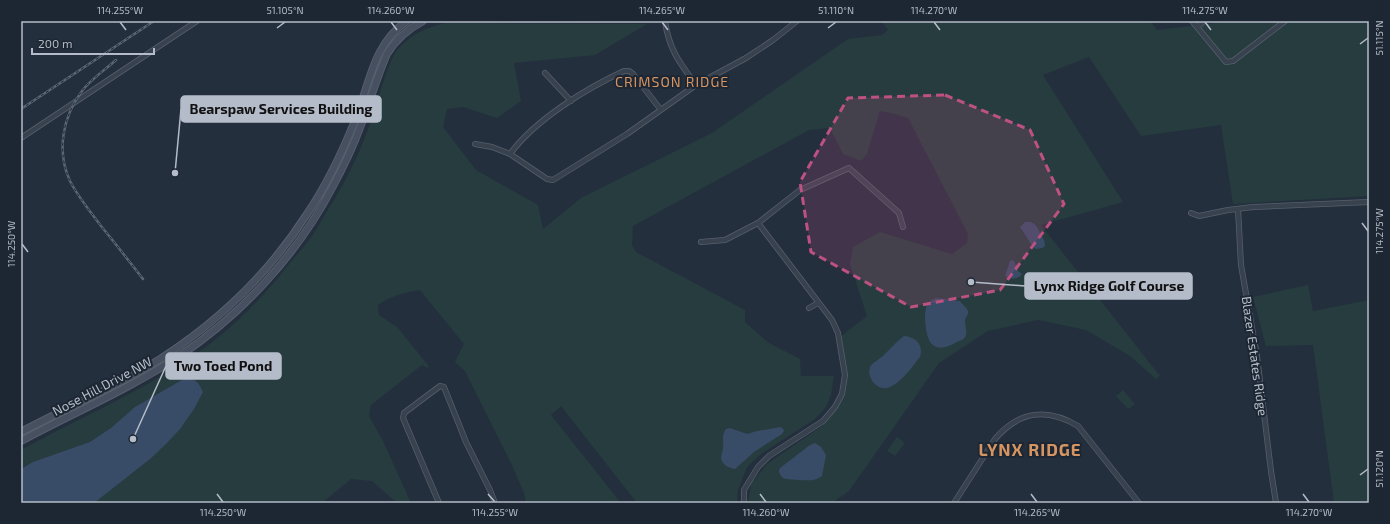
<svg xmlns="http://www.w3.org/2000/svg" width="1390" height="524" font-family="'Exo 2',sans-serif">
  <rect width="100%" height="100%" fill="#242f3e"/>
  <path fill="#263c3f" d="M881,21H1150L1157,30L1231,21H1369V196L1233,204L1221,125L1141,136L1089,57L1043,75L1123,202L1041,225L1160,376L1156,379L1130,356L1086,330L1038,320L988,331L939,363L849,491L832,503H748L751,484L767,464L822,426L834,411L842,396L845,374L840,337L867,316L850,264L853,247L880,232L952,254L967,243L968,234L908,118L891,113L880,111L867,154L861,161L843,154L830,128L809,130L633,226L632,245L636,252L745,310V322L769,343L800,359L801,376H834L831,395L826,407L815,419L761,454L747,467L738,490L737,503H637L561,406L551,415L621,503H526L524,493L511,463L465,371L455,362L464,344L420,290C404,293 392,295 378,305L379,315L397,327L428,365V368L422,365L371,405L369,416L383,441L411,503H397L372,481L351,479L322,503H21V450C88,413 161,384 221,335C248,313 272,286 294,258C300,251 307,243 312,236C321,222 328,209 337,195C352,169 365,141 374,112C380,94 385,72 394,55C405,37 426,27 446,23L647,24L595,55L514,63L521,101L497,118L463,107L447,109L443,127L476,170L538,205L543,229L581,198L712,133L848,39L882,35L888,30L948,106Z
    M1308,285L1313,311L1369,300V503H1334L1313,345L1266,346L1253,297Z
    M1123,390L1135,404L1128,409L1116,396Z
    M897,437L905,443L895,456L887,451Z"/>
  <path fill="#394c67" d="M1025,222C1034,221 1037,226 1040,233C1043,238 1045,240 1045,246L1042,248L1036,249L1033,247L1020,227Z
    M1012,260L1014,261L1018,271L1022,274C1018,280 1010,279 1005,276L1010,261Z
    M936,298L960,301C962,304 967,308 968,311C969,314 966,317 965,320C965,325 967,330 966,335C964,340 961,340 957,342C931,357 926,340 925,317C925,308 927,301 936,298Z
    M904,336C916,337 924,345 920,357C911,368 889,402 873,382C870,378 868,372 870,367C873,362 880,359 884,355C891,348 896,342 904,336Z
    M188,378C198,380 199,384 203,392L194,409L180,429L166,444L150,459L94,503H21V469L33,462L90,442L111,428L135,407L182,380Z
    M781,427L783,429L784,431L782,434L754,452L735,469C729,468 722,465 721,458C721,454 723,451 723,448C724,440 721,436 726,429L730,428L747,434L757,431Z
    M815,443L821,447L826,455L822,476C814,482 807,480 797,480C789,479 781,481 779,471L780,468L810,445Z"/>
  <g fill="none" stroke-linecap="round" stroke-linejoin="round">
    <defs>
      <path id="street" d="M665,21C669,50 680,63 696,85
        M1192,21L1197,27L1204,21
        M1197,27L1226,62L1233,61L1285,21
        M545,73L571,101
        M661,110L633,74L629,71H624C585,89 535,120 510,154L547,179L553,180L627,134L696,85L746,58L773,40L797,21
        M21,138L197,21
        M475,144L492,147L510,154
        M1238,209L1241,265L1257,356L1271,471L1276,503
        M1191,213L1199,216L1228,210L1253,207L1369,202
        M701,242L725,240L758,223L800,190L849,168L899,213L903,227
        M809,308L818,303
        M439,503L403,418L404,413L440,386L444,387L466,442L490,490L495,503
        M744,503V490L758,467L769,456L823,421L835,407L842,394L845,375L838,333L832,320L758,223
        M954,503L995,439C1019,411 1046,407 1078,426L1139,503"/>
      <path id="secondary" d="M21,432C62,410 104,392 144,369C209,330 266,278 307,214C326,186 341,155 354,123C369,88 372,44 407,21
        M21,441C73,413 129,389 178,357C241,315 297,255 332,188C343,168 353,147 361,125C370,101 377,77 387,54C396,39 408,29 423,21"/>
    </defs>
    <use href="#street" stroke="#565f6c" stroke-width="6"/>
    <use href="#secondary" stroke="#565f6c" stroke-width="8"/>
    <use href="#street" stroke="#38414e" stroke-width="4.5"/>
    <use href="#secondary" stroke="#465061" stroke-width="6"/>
    <defs>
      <path id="rail" d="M116,60C105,70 91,79 82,91C63,116 56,151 70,181C78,197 90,211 101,226C115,243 129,261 143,279
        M21,109L154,21"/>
    </defs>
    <use href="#rail" stroke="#5a6575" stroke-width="2.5"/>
    <use href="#rail" stroke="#1d2633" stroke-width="1" stroke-dasharray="3" stroke-linecap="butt"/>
  </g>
  <path fill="#bd5182" fill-opacity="0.2" stroke="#bd5182" stroke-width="3" stroke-dasharray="8 5" stroke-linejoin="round" d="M945,95L1030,130L1064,204L1000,290L911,307L811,252L800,182L848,98Z"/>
  <path fill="none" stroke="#b4bcc9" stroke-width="1.5" d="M120,22L126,30M391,22L397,30M662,22L668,30M934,22L940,30M1205,22L1211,30M277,28L285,22M828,28L836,22M1360,44L1368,38M1362,223L1368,231M22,244L28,252M1360,475L1368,469M217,494L223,502M488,494L495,502M760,494L766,502M1031,494L1037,502M1303,494L1309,502"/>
  <g text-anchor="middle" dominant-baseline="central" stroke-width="4" stroke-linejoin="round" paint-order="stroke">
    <g font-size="13" fill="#b4bcc9" stroke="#1d2633">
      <text transform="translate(1255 356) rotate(82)">Blazer Estates Ridge</text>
      <text transform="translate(102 386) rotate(-28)">Nose Hill Drive NW</text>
    </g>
    <g font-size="14" letter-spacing="1" fill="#d59563" stroke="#1d2633">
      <text x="672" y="81">CRIMSON RIDGE</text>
    </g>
    <g font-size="17" font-weight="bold" letter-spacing="1" fill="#d59563" stroke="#1d2633">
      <text x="1030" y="449">LYNX RIDGE</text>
    </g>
  </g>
  <path fill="none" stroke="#b4bcc9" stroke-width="1.5" d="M175 173L181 109M971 282L1025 286M133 439L166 366"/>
  <g fill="#b4bcc9" stroke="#1d2633" stroke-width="1.5">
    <circle cx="175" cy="173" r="4"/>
    <circle cx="971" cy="282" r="4"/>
    <circle cx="133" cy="439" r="4"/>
  </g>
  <g fill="#b4bcc9" stroke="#b4bcc9" stroke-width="1.5">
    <rect x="181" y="96" width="200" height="26" rx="4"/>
    <rect x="1025" y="273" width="167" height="26" rx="4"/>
    <rect x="166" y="353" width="115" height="26" rx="4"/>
  </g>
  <g font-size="14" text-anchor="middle" font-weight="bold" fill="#111">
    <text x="281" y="114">Bearspaw Services Building</text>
    <text x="1109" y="291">Lynx Ridge Golf Course</text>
    <text x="223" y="371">Two Toed Pond</text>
  </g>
  <rect width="1390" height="524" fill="none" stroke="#1d2633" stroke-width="44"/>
  <path d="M32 48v6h122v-6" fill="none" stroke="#b4bcc9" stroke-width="2"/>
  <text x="38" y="48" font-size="12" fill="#b4bcc9" stroke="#1d2633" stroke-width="3" paint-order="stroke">200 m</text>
  <rect x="22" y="22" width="1346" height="480" fill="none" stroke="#b4bcc9" stroke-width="1.5"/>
  <g font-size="10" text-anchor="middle" fill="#b4bcc9">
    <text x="120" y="14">114.255°W</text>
    <text x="285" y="14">51.105°N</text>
    <text x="391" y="14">114.260°W</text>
    <text x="662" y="14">114.265°W</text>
    <text x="836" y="14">51.110°N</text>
    <text x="934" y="14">114.270°W</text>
    <text x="1205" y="14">114.275°W</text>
    <text transform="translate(1379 38) rotate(-90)" y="4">51.115°N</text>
    <text transform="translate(1379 231) rotate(-90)" y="4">114.275°W</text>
    <text transform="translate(11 244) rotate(-90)" y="4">114.250°W</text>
    <text transform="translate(1379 469) rotate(-90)" y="4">51.120°N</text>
    <text x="223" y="516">114.250°W</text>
    <text x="495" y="516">114.255°W</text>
    <text x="766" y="516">114.260°W</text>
    <text x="1037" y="516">114.265°W</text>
    <text x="1309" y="516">114.270°W</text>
  </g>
</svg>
